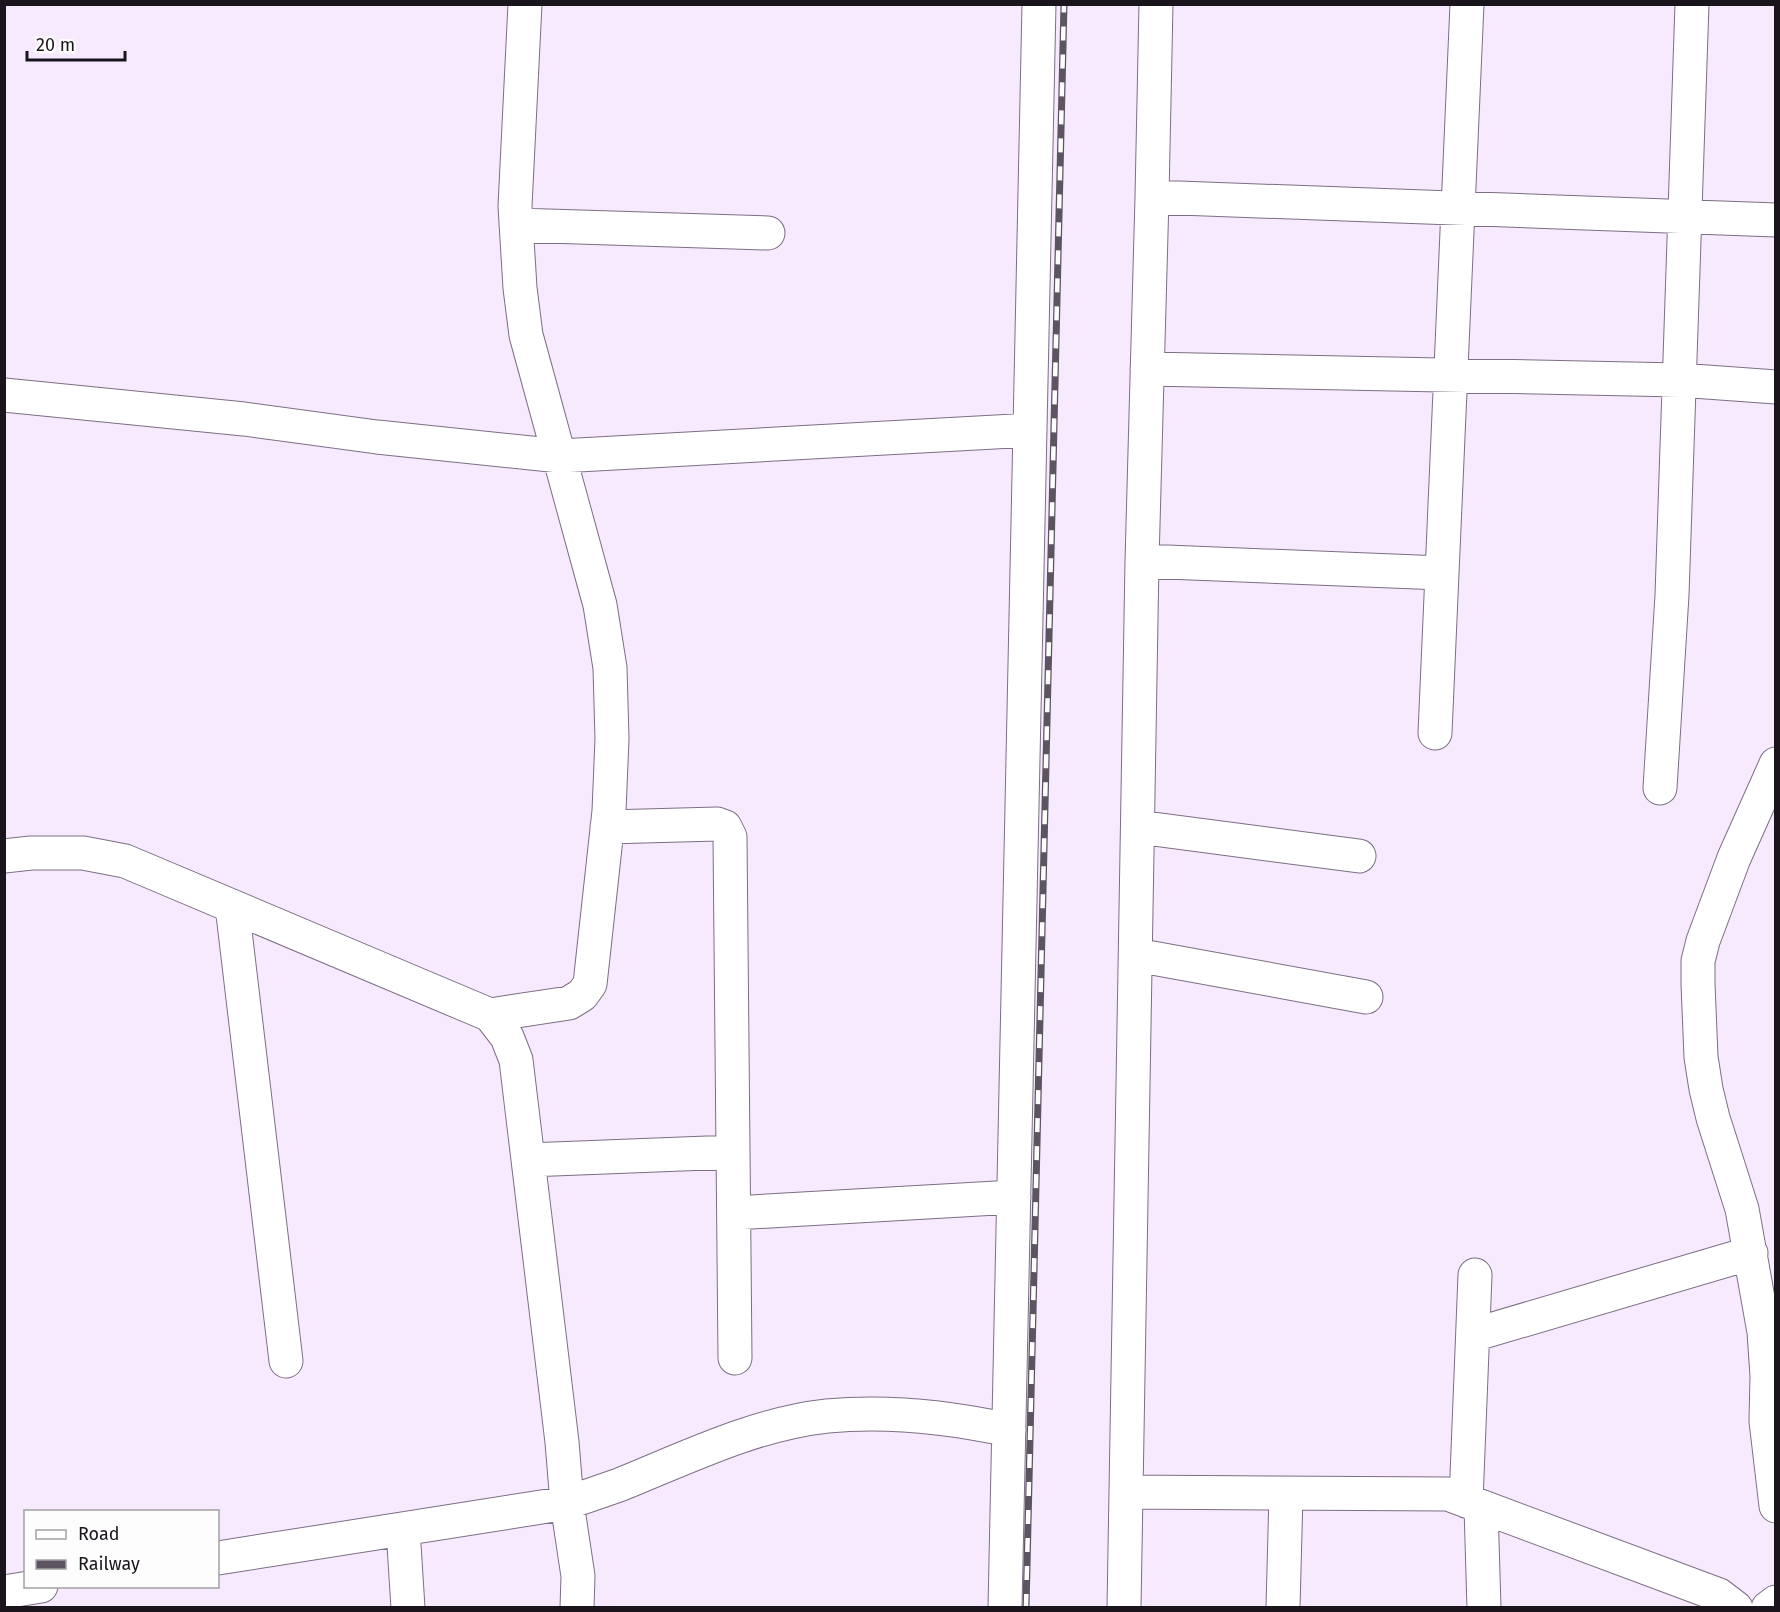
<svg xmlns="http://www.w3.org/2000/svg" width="1780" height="1612" font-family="'Fira Sans',sans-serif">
  <rect width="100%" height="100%" fill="#f7eafe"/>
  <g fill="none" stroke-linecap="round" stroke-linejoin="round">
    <defs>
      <path id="street" d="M1152,197L1776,220
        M516,225L768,233
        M1147,369L1679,380L1776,387
        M4,395L244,419L377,437L560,456L1030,430
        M1142,561L1442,573
        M1435,733L1467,4
        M1776,764L1734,858L1703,941L1698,961V984L1701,1057L1706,1089L1713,1118L1742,1209L1764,1332L1767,1376L1766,1421L1776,1506
        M1660,788L1672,595L1692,4
        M607,827L717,824L725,827L730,837L735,1358
        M1138,827L1359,856
        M4,856L31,853H83L125,861L490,1015L507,1037L516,1060L562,1442L567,1503L578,1576L577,1608
        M232,906L286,1361
        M1136,955L1366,997
        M490,1015L569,1003L582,995L590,984L609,811L612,739L610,668L600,605L526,335L520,288L515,206L525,4
        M528,1160L733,1152
        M734,1213L1014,1197
        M1473,1335L1751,1253
        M1126,1492L1448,1494L1719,1595L1736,1608
        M1466,1501L1475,1275
        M1481,1507L1484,1608
        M403,1529L408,1608
        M218,1558L567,1503C584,1497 602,1491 619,1485C686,1458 754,1424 827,1416C888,1410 949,1417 1009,1430
        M4,1592L41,1586
        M1005,1608L1039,4
        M1124,1608L1142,561L1152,197L1156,4
        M1283,1608L1286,1494
        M1768,1608L1776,1602"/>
    </defs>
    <use href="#street" stroke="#7c6e83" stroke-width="35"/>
    <use href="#street" stroke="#fff" stroke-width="33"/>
    <defs>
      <path id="rail" d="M1026,1608L1064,4"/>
    </defs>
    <use href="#rail" stroke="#5c5460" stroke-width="7"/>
    <use href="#rail" stroke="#fdfdfd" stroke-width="4.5" stroke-dasharray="14" stroke-linecap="butt"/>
  </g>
  <rect width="1780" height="1612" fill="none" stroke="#1a141d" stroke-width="12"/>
  <rect x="24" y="1510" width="195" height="78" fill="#fdfdfd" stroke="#a2a0a3" stroke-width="1.5"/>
  <rect x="36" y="1530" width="30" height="9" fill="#ffffff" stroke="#a2a0a3" stroke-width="1.5"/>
  <text x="78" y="1540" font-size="18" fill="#1a141d">Road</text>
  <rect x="36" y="1560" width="30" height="9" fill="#5c5460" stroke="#a2a0a3" stroke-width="1.5"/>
  <text x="78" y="1570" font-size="18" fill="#1a141d">Railway</text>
  <path d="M27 51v9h98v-9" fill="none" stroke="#1a141d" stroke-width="3"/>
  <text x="36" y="51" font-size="18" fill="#1a141d" stroke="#fdfdfd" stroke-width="4.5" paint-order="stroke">20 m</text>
</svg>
